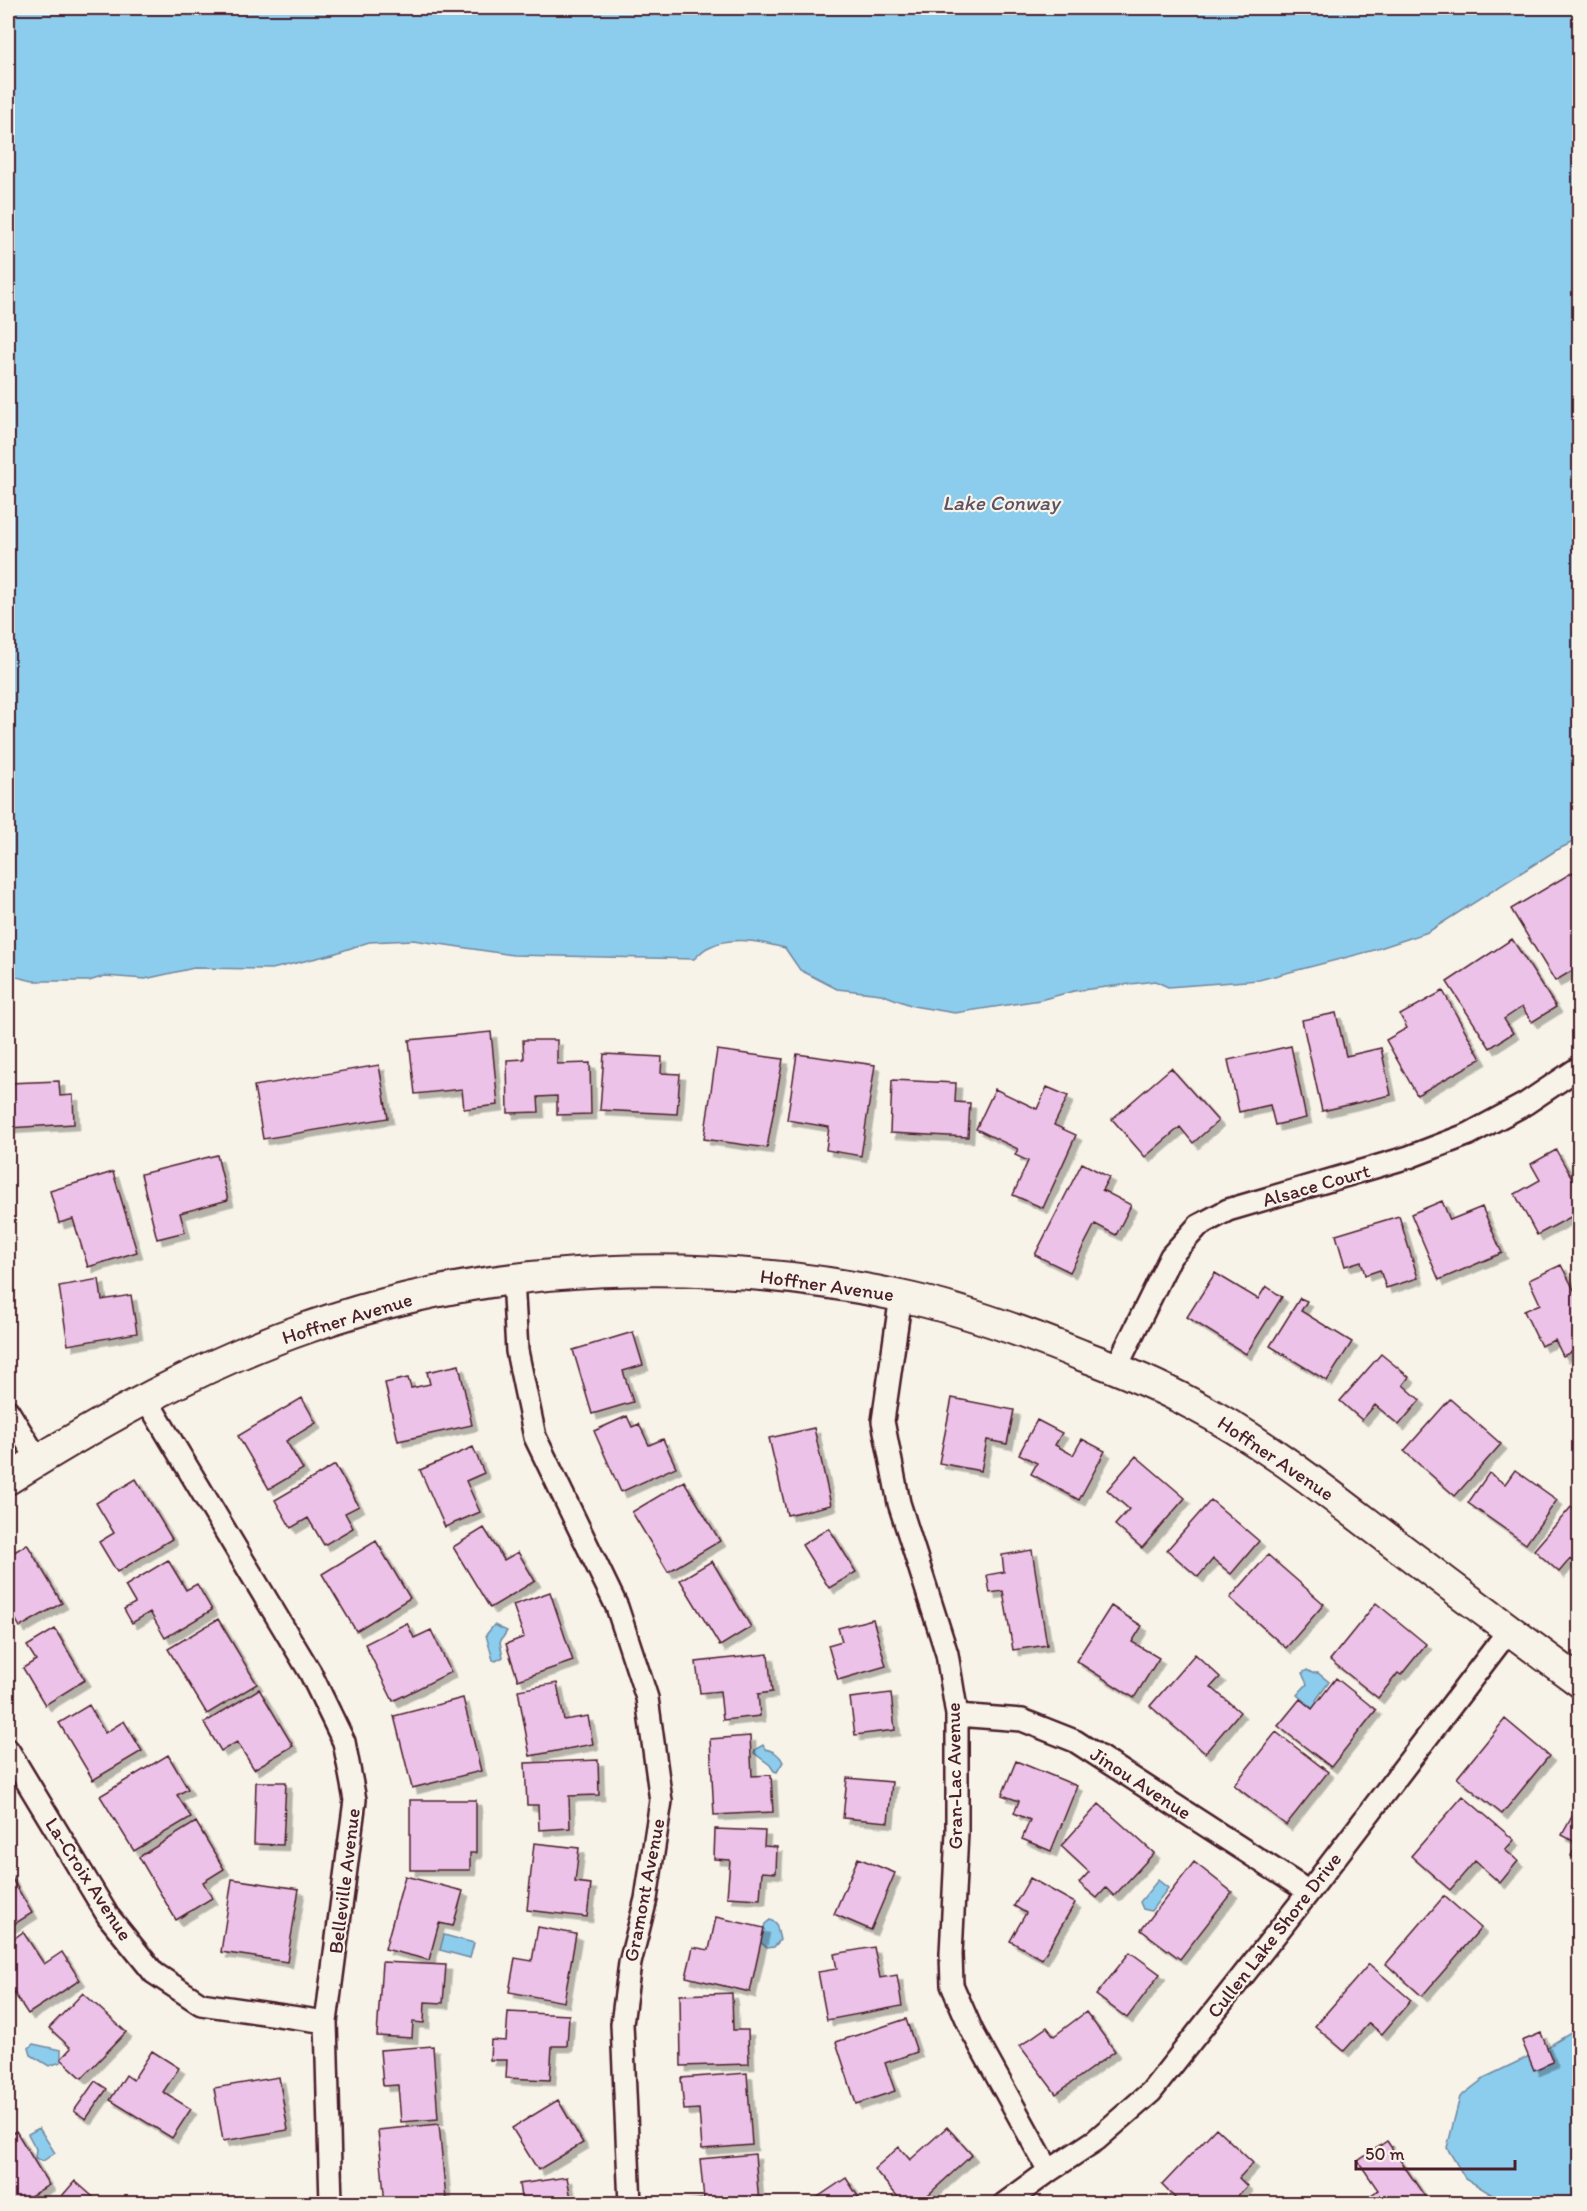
<svg xmlns="http://www.w3.org/2000/svg" width="1587" height="2211" font-family="Itim,sans-serif">
  <defs>
    <filter id="shadow"><feDropShadow dx="5.5" dy="5.5" stdDeviation="0" flood-color="#0004"/></filter>
  </defs>
  <rect width="100%" height="100%" fill="#f7f3e8"/>
  <filter id="ink" filterUnits="userSpaceOnUse"><feTurbulence type="fractalNoise" baseFrequency=".0167" numOctaves="2"/><feDisplacementMap in="SourceGraphic" scale="12" xChannelSelector="R" yChannelSelector="G"/><feConvolveMatrix kernelMatrix="1 2 1 2 8 2 1 2 1" color-interpolation-filters="sRGB"/></filter>
  <g filter="url(#ink)">
    <path fill="#8ccded" stroke="#72879f" stroke-width="1.5" d="M8,8H1579V839L1555,851L1428,932L1371,951L1259,980L1168,987L1155,981L1074,991L1040,1000L955,1013L913,1006L881,994L837,989L800,970L785,948C761,942 732,935 709,947C703,949 699,955 694,959L513,955L413,940L369,942L333,954L272,969L194,968L145,979L105,976L89,981H33L8,975Z
      M494,1625L507,1631L500,1642L503,1657L496,1661L493,1660L486,1635Z
      M1307,1670L1312,1673H1318L1329,1682L1316,1700L1318,1704L1313,1709L1297,1695L1307,1684L1302,1673Z
      M763,1745L765,1749C774,1751 779,1754 783,1762L777,1772L774,1771L770,1765L754,1753L756,1749Z
      M1158,1880L1168,1888L1151,1911L1143,1909L1140,1902Z
      M770,1920L776,1923L780,1940L774,1947L767,1948L760,1942L765,1924Z
      M444,1935L474,1943L470,1958L440,1950Z
      M1579,2028V2203H1505L1465,2178L1447,2148L1460,2097L1486,2077L1544,2049Z
      M33,2044L61,2050V2062L49,2066L31,2055L29,2048Z
      M39,2128L55,2153L43,2161L35,2158L36,2149L28,2134Z"/>
    <path fill="#edc2e8" stroke="#4a1f2b" stroke-width="1.5" filter="url(#shadow)" d="M1573,872L1580,883V966L1555,981L1511,909Z
      M1512,939L1556,1007L1532,1022L1522,1007L1504,1019L1513,1033L1490,1048L1447,982Z
      M1443,991L1481,1059L1417,1095L1386,1040L1407,1028L1400,1015Z
      M1336,1013L1346,1056L1381,1048L1391,1095L1322,1111L1302,1020Z
      M491,1032L498,1105L464,1109L462,1089L415,1094L409,1040Z
      M523,1040H557V1064L590,1063L591,1114L557,1115V1096L538,1097L539,1112L508,1113L507,1060L524,1059Z
      M1291,1046L1306,1118L1275,1125L1270,1105L1239,1112L1228,1060Z
      M717,1050L783,1059L767,1148L704,1139Z
      M604,1054L662,1057L661,1073L680,1074L677,1114L600,1110Z
      M797,1054L875,1065L861,1156L826,1150L829,1127L787,1120Z
      M379,1065L388,1118L263,1139L254,1086Z
      M1171,1068L1218,1121L1193,1143L1180,1127L1145,1157L1112,1119Z
      M892,1080L956,1083L955,1102L970,1103L968,1137L890,1133Z
      M59,1081L60,1096L73,1095L74,1124L8,1128V1083Z
      M1047,1087L1068,1096L1054,1125L1076,1135L1043,1208L1013,1195L1028,1161L1015,1155L1018,1149L976,1129L995,1089L1037,1109Z
      M1556,1150L1580,1192V1212L1537,1235L1515,1194L1540,1180L1531,1164Z
      M217,1155L228,1200L180,1213L185,1232L157,1239L141,1174Z
      M1082,1163L1109,1177L1102,1190L1131,1205L1116,1235L1095,1224L1070,1272L1035,1255Z
      M113,1172L137,1252L88,1267L73,1219L59,1223L50,1191Z
      M1442,1201L1450,1220L1482,1207L1502,1253L1439,1280L1411,1214Z
      M1399,1216L1418,1278L1386,1288L1380,1270L1365,1275L1361,1261L1345,1266L1336,1235Z
      M1561,1265L1580,1301V1348L1563,1356L1555,1340L1541,1346L1524,1311L1540,1304L1529,1280Z
      M1215,1273L1258,1299L1266,1286L1282,1297L1246,1354L1187,1317Z
      M99,1279L102,1300L131,1295L137,1333L68,1345L59,1286Z
      M1300,1298L1307,1301L1301,1311L1352,1342L1327,1381L1270,1346Z
      M633,1332L643,1365L623,1371L633,1402L592,1414L573,1350Z
      M1381,1354L1409,1377L1403,1385L1420,1400L1399,1425L1375,1405L1362,1420L1340,1401Z
      M459,1365L472,1425L398,1441L385,1383L408,1378L411,1388L430,1384L427,1372Z
      M302,1398L316,1423L286,1441L303,1469L269,1489L238,1436Z
      M952,1398L1014,1410L1007,1444L987,1440L981,1471L939,1463Z
      M1450,1399L1501,1444L1455,1496L1404,1451Z
      M627,1416L632,1427L639,1424L649,1445L663,1439L676,1467L621,1492L594,1431Z
      M1037,1420L1062,1433L1055,1445L1073,1455L1082,1439L1105,1451L1079,1500L1031,1474L1037,1463L1019,1454Z
      M814,1428L831,1505L787,1515L769,1438Z
      M473,1447L484,1473L466,1481L480,1512L445,1527L420,1470Z
      M1136,1456L1185,1498L1142,1548L1115,1525L1129,1509L1107,1490Z
      M335,1465L359,1506L345,1513L353,1528L324,1545L308,1518L291,1528L275,1500Z
      M1515,1470L1557,1500L1526,1544L1468,1503L1489,1473L1505,1484Z
      M136,1479L172,1539L117,1572L99,1542L114,1533L96,1503Z
      M684,1481L720,1541L668,1572L632,1512Z
      M1211,1500L1259,1541L1231,1574L1213,1559L1198,1577L1167,1550Z
      M1571,1507L1580,1514V1568L1570,1559L1559,1572L1534,1550Z
      M484,1528L504,1560L518,1552L535,1581L490,1608L453,1547Z
      M829,1528L856,1572L829,1588L802,1545Z
      M376,1541L410,1598L356,1631L322,1574Z
      M27,1544L62,1603L20,1627L8,1606V1556Z
      M1032,1550L1047,1645L1013,1650L1003,1591L990,1593L987,1575L1004,1572L1002,1555Z
      M1268,1555L1324,1604L1286,1648L1230,1598Z
      M168,1560L186,1590L197,1584L212,1610L165,1638L150,1612L132,1623L124,1609L135,1603L125,1586Z
      M712,1561L751,1627L720,1646L680,1580Z
      M550,1592L573,1661L518,1680L506,1644L524,1637L513,1605Z
      M1376,1603L1426,1644L1401,1675L1398,1673L1378,1698L1330,1660Z
      M1111,1606L1142,1626L1132,1642L1159,1658L1134,1698L1076,1661Z
      M218,1619L257,1684L207,1714L168,1649Z
      M873,1619L886,1666L838,1680L828,1645L842,1641L838,1628Z
      M407,1623L414,1638L431,1630L451,1672L393,1701L365,1644Z
      M55,1629L85,1680L45,1705L23,1668L36,1660L27,1646Z
      M768,1654L772,1692L758,1694L760,1716L723,1720L720,1691L700,1693L696,1662Z
      M1195,1654L1220,1677L1211,1687L1240,1712L1205,1753L1150,1706Z
      M1336,1678L1376,1710L1331,1767L1278,1726L1300,1699L1312,1709Z
      M557,1683L564,1720L588,1716L593,1744L530,1756L518,1690Z
      M259,1689L293,1746L254,1769L237,1742L221,1751L204,1723Z
      M891,1693L895,1730L855,1735L850,1698Z
      M463,1698L481,1771L412,1788L394,1716Z
      M89,1705L105,1733L124,1721L142,1751L93,1780L59,1723Z
      M1505,1719L1549,1756L1502,1814L1457,1778Z
      M1276,1732L1328,1772L1286,1825L1234,1785Z
      M750,1736L752,1776L771,1775L773,1812L714,1815L710,1739Z
      M168,1755L188,1789L177,1795L191,1817L134,1851L100,1796Z
      M598,1760L599,1795L569,1796L570,1828L539,1830L538,1805H527L525,1763Z
      M1016,1761L1077,1786L1051,1851L1022,1839L1030,1820L1014,1813L1019,1801L1002,1795Z
      M847,1778L892,1782L888,1822L843,1818Z
      M256,1782H286L283,1845L254,1844Z
      M1463,1796L1514,1840L1505,1850L1518,1861L1500,1883L1475,1861L1450,1890L1411,1856Z
      M410,1800H476V1853H470V1870H410Z
      M1580,1802V1861L1571,1856L1577,1843L1562,1835Z
      M1099,1804L1154,1853L1114,1896L1106,1888L1097,1898L1079,1883L1089,1872L1061,1846Z
      M196,1822L224,1869L203,1882L212,1898L176,1920L139,1857Z
      M715,1829L765,1831L764,1846L777,1847L776,1873L762,1872L760,1899L727,1897L730,1860L714,1859Z
      M534,1843L579,1848L575,1882L591,1884L587,1917L527,1910Z
      M858,1858L895,1873L871,1930L834,1914Z
      M1194,1862L1232,1892L1180,1959L1141,1930Z
      M8,1872L32,1913L8,1928Z
      M405,1876L463,1891L453,1926L439,1923L429,1960L385,1949Z
      M1030,1878L1075,1903L1042,1959L1010,1941L1026,1913L1014,1906Z
      M232,1879L299,1889L287,1962L221,1952Z
      M1444,1896L1481,1928L1422,1996L1386,1964Z
      M716,1917L764,1928L750,1992L686,1977L693,1947L709,1950Z
      M538,1927L576,1934L564,2002L509,1992L515,1958L532,1961Z
      M23,1932L44,1964L62,1952L80,1980L28,2014L8,1984V1943Z
      M874,1947L880,1978L897,1975L902,2006L827,2020L818,1972L837,1969L834,1954Z
      M1130,1952L1160,1974L1127,2018L1096,1995Z
      M382,1962L446,1965L443,2003L425,2002L424,2023L413,2022L412,2038L377,2036Z
      M1369,1964L1411,2000L1382,2034L1369,2023L1344,2051L1315,2026Z
      M83,1993L126,2032L82,2078L61,2059L71,2048L49,2028Z
      M732,1993L733,2030H748L749,2064L681,2066L680,1995Z
      M508,2012L569,2015L567,2046H552L550,2080L506,2078L507,2060H490L491,2040L506,2041Z
      M1086,2012L1115,2051L1056,2094L1020,2046L1047,2027L1054,2036Z
      M906,2019L917,2052L885,2063L895,2091L856,2104L836,2042Z
      M1541,2033L1553,2062L1534,2070L1522,2041Z
      M433,2046L438,2119L401,2122L398,2085L383,2086L380,2050Z
      M152,2051L179,2068L163,2092L191,2109L172,2138L110,2100L126,2075L133,2080Z
      M747,2073L752,2145L702,2149L699,2109L684,2110L681,2078Z
      M279,2077L288,2130L223,2141L214,2088Z
      M95,2081L107,2089L86,2119L74,2111Z
      M558,2100L583,2143L538,2170L512,2128Z
      M439,2124L446,2199L385,2204L378,2130Z
      M947,2127L972,2155L918,2204H904L874,2169L899,2147L910,2160Z
      M1216,2128L1253,2163L1239,2178L1247,2186L1230,2204H1181L1162,2185Z
      M16,2131L49,2185L17,2204H8V2136Z
      M1387,2141L1430,2204H1359L1378,2190L1358,2161Z
      M755,2154L759,2204H685V2201L704,2199L700,2159Z
      M567,2177L572,2204H522L519,2184Z
      M846,2178L863,2204H818L815,2199Z
      M75,2181L100,2203L55,2204Z"/>
    <g fill="none" stroke-linecap="round" stroke-linejoin="round">
      <defs>
        <path id="street" d="M513,1279L517,1351L535,1437L617,1607L647,1698L661,1801L646,1899L630,1963L622,2024L630,2204
          M901,1296L883,1421L899,1503L947,1654L957,1715V1832L951,1954L952,1985L972,2031L1049,2171
          M1116,1368L1171,1256L1198,1226L1228,1210L1409,1157L1469,1134L1525,1104L1580,1067
          M145,1397L310,1672L344,1742L355,1800L326,2022L331,2204
          M8,1411L38,1460
          M957,1715L1022,1720L1075,1741L1309,1892
          M8,1750L108,1916L154,1973L201,2004L326,2022
          M1004,2204L1049,2171L1096,2140L1151,2092L1309,1892L1509,1630"/>
        <path id="secondary" d="M8,1479C104,1419 202,1364 309,1327C494,1261 709,1255 900,1296C962,1309 1022,1331 1081,1355C1119,1369 1157,1385 1192,1404C1259,1439 1319,1486 1378,1531C1445,1582 1512,1632 1580,1682"/>
      </defs>
      <use href="#street" stroke="#4a1f2b" stroke-width="26"/>
      <use href="#secondary" stroke="#4a1f2b" stroke-width="34"/>
      <use href="#street" stroke="#f7f3e8" stroke-width="21"/>
      <use href="#secondary" stroke="#f7f3e8" stroke-width="30"/>
    </g>
  </g>
  <g text-anchor="middle" dominant-baseline="central" stroke-width="4.5" stroke-linejoin="round" paint-order="stroke">
    <g font-size="20" fill="#4a1f2b" stroke="#f7f3e8">
      <text transform="translate(1316 1185) rotate(-16)">Alsace Court</text>
      <text transform="translate(827 1285) rotate(8)">Hoffner Avenue</text>
      <text transform="translate(347 1318) rotate(-17)">Hoffner Avenue</text>
      <text transform="translate(1276 1458) rotate(34)">Hoffner Avenue</text>
      <text transform="translate(954 1776) rotate(-91)">Gran-Lac Avenue</text>
      <text transform="translate(1141 1783) rotate(33)">Jinou Avenue</text>
      <text transform="translate(89 1879) rotate(57)">La-Croix Avenue</text>
      <text transform="translate(344 1881) rotate(-83)">Belleville Avenue</text>
      <text transform="translate(644 1890) rotate(-79)">Gramont Avenue</text>
      <text transform="translate(1274 1935) rotate(-52)">Cullen Lake Shore Drive</text>
    </g>
    <g font-size="21" font-style="italic" fill="#5e5365" stroke="#f7f3e8">
      <text x="1001" y="502">Lake Conway</text>
    </g>
  </g>
  <rect width="1587" height="2211" fill="none" stroke="#f7f3e8" stroke-width="30"/>
  <rect x="15" y="15" width="1557" height="2181" fill="none" stroke="#4a1f2b" stroke-width="2" filter="url(#ink)"/>
  <path d="M1356 2160v9h159v-9" fill="none" stroke="#4a1f2b" stroke-width="3"/>
  <text x="1365" y="2160" font-size="18" fill="#4a1f2b" stroke="#f7f3e8" stroke-width="4.5" paint-order="stroke">50 m</text>
</svg>
